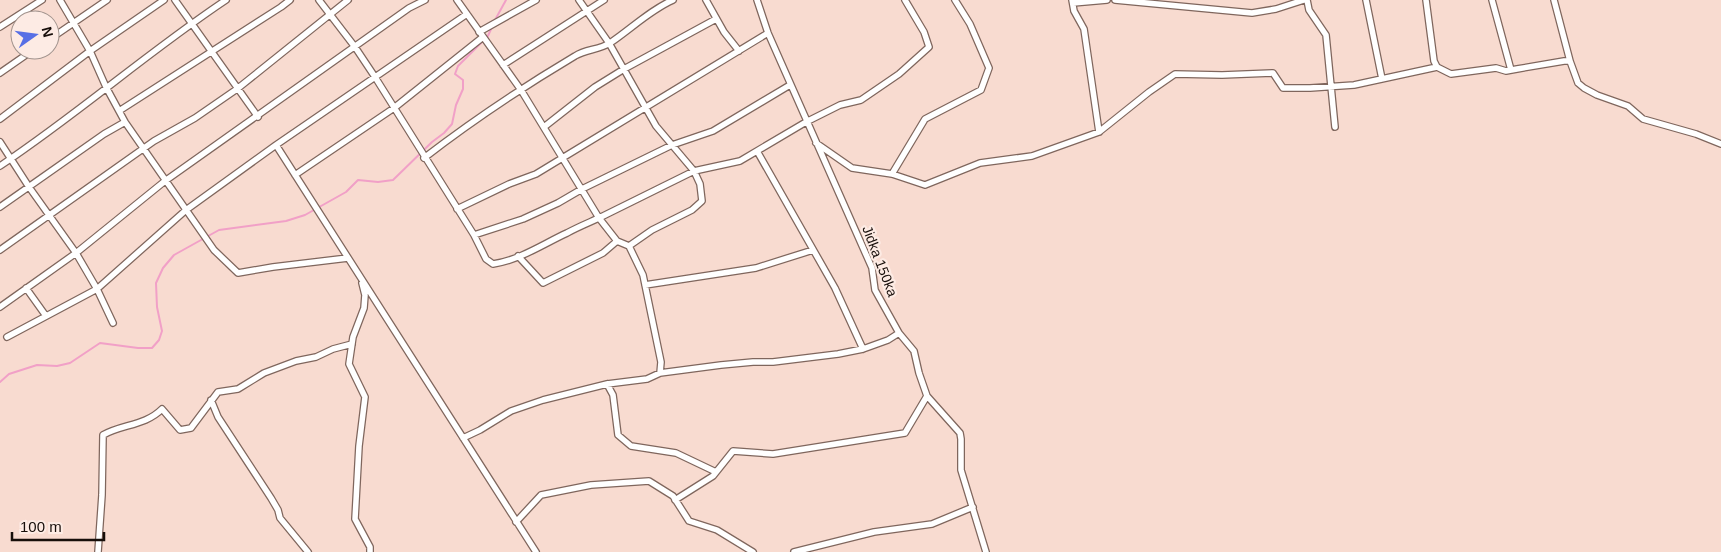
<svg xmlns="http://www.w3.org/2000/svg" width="1721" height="552" font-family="Helvetica,sans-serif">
  <rect width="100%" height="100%" fill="#f8dbd0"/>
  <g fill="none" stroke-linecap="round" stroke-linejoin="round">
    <path stroke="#f1a0c7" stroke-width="2" d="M495,20L506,0
      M487,38L492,27
      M0,382L9,374L37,365L57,366L70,363L100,343L138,348H152L159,340L162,331L157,307L156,283L163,268L174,255L219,230L286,221L305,215L346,192L358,180L378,182L393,180L432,142L444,133L452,124L456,105L463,89V80L455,74L458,66L483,41"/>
    <defs>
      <path id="minor" d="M60,0L90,51L106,87L125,122L214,250L238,273L273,267L348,258
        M175,0L258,117
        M319,0L355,47L375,77L474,235L486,259L493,264C520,260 543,244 567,233C578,227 588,223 599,218L521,90L457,0
        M579,0L609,43L656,126L694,171L700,184L702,201L692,210L652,230L629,246L617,241L599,218L694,171L740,161L806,122L840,105L861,100L899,74L929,47L924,32L905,0
        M706,0L724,32L739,51
        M757,0L768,33L872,268L875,290L899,333L914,351L919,373L927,396L960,433L961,439V470L986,552
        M1072,0L1074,11L1084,29L1099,132
        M1115,0L1252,13L1276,9L1304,0
        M1307,0L1309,10L1326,35L1335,127
        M1366,0L1382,79
        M1426,0L1434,61L1437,67L1451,74L1496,68L1506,71L1517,69L1564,61H1570L1578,83L1584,88L1597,95L1628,106L1643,119L1696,134L1721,144
        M1492,0L1511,70
        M1554,0L1570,61
        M1073,3L1107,0
        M0,27L42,0
        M479,32L536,0
        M50,39L107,0
        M503,65L604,0
        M0,73L33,50
        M119,111L281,7L290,0
        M0,119L90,51L164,0
        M544,127L595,87L624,69L716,19
        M0,142L29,187L76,253L97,289L113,323
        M816,143L852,168L892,174L925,185L980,163L1032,156L1099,132L1149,92L1175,74L1222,75L1273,73L1283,88H1310L1354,85L1437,67
        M276,145L536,552
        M757,151L835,288L863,349
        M424,158C472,121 523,87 575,56C586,49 599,50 610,43C631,29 650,10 673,0
        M0,166C78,114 148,52 226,0
        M892,174L925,119L981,90L989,68L970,24L955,0
        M295,175L394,108L483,37
        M0,207L104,134L125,122
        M457,209L509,184L536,174L768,33
        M474,235L523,219L558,203L582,189L672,145L713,131L790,85
        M629,246L643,275L661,362L660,373
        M0,250L154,141L195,118L237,89L348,0
        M518,256L543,283L603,253L617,241
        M362,283L365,295L364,308L353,337L349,364L365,397L359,446L355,519L370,547V552
        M645,285L756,268L813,250
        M26,288L46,316
        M0,307L76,253L165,181L409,8L425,0
        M7,337L97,289L186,210L276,145L467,14
        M607,384L613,395L618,435L631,446L676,453L716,472
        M211,400L218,417L271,498L278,510L280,518L308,552
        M463,438L480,430L511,411L543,400L607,384L647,379L660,373L721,365L753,362H773L838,354L863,349L888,340L899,333
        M675,500L713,476L733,451L773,454L905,433L927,396
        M516,522L541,495L591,485L649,481L673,496L689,521L717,530L753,552
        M98,552L102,495L103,435C122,424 145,426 162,409L180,430L191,428L218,392L238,389L264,373L296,361L316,357L333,349L352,344
        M794,552L874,532L932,524L973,507"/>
    </defs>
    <use href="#minor" stroke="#7f665d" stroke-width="8"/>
    <use href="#minor" stroke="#fff" stroke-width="5.5"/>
  </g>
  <g text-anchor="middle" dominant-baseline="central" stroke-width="4.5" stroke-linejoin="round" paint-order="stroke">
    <g font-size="14" fill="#170e0a" stroke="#fdebe4">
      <text transform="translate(880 261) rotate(69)">Jidka 150ka</text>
    </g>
  </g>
  <g transform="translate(35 35) rotate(76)"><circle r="24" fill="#fdebe4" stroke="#a1938d"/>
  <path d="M0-4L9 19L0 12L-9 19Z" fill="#576fe5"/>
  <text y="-8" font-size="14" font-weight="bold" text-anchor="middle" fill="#170e0a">N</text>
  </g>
  <path d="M12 532v8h92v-8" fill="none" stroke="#170e0a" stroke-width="2.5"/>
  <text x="20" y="532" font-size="15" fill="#170e0a" stroke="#fdebe4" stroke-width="4" paint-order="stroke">100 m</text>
</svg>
